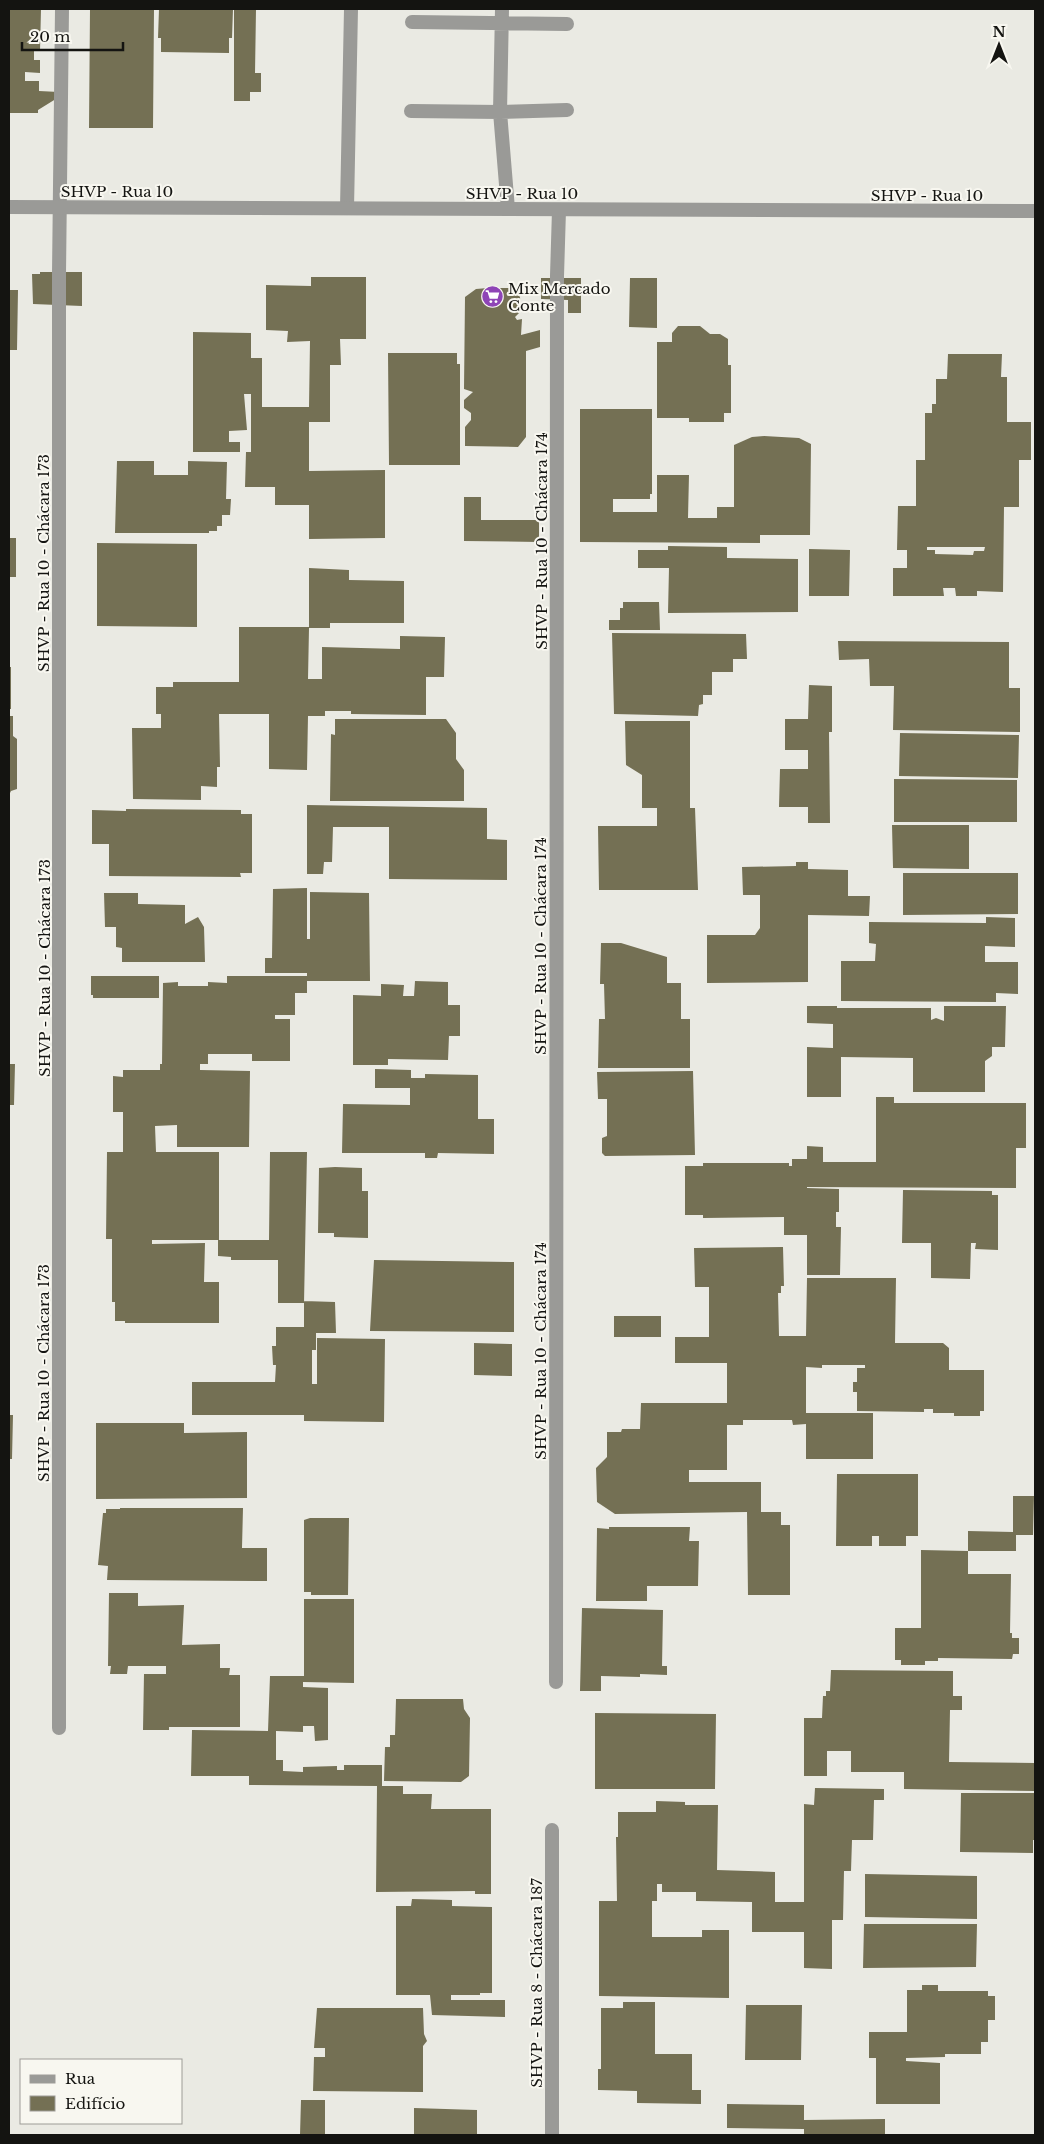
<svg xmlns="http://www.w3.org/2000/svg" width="1044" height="2144" font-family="'Libre Baskerville',serif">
  <rect width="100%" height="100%" fill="#eaeae3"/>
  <path fill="#747054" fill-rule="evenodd" d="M9,9H41L40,51H34V60H40V73L25,72V81H39V91L59,92V97L38,110V113H9Z
    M90,9H154L153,128H89Z
    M159,9H233L232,38H229V53L161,52V38H158Z
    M256,9L255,73H261V92H250V101H234V10Z
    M40,272H82V306L33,304L32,274H40Z
    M311,277H366V339H340L341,365H330V422H309V471L385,470V538L309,539V505H275V487H245L246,452H251V394H244L247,430L229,431V442H240V452H193V332L251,333V358H262V407H309L310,341L287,342L288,331L266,330V285L311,286Z
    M541,278H581V313H568V300L541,299Z
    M630,278H657V328L629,327Z
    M488,288L493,295L499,288H512L520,297L521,311L515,317L517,320L522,319L521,335L540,330V347L526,351V437L518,447L465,446V427L471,420V413L464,408V400L473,392L464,389L465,297L476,289Z
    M9,290H18L17,350H9Z
    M678,326H700L710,334H720L728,339V365H731V413H724V422H689V418H657V342H672V333Z
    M388,353H457V364H460V465H389Z
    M948,354H1002L1001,377H1007V422H1031V460H1019V507H1004L1003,592L977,591V596H956L955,588H943L944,596H893V568H907V550H897L898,506H916V460H925V413H932V404H936V379H947ZM927,547H985L984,551H974L973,555L935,554V550H927Z
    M580,409H652V494H650V499H613V512H657V475H689L688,518H717V507H734V445L752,437L764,436L799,438L811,444L810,535H760V543L580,542Z
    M117,461H154V475H188V461L227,462L226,499H231L230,515H222V526H217V531H209V533H115Z
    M464,497H481V520H539V542L464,541Z
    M9,538H16V577H9Z
    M97,543L197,544V627L97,626Z
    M668,546L727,547V558L798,559V612L668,613L669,568H638V550H668Z
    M809,549L850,550L849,596H809Z
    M309,568L349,570V580L404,581V623H330V628H309L308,679H322V647L400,649V636L445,637L444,677H426V715L351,714V711H325V716H308L307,770L269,769V714H219L220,767H217V787L201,786V800L133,799L132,728H161V714H156V687H173V682H239V627H309Z
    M623,602H659L660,630H609V620H620V608H623Z
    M612,633L746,634L747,659H733V672H712V695H703V704L699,705L698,716L614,714Z
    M838,641L1009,642V688H1020V732L893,730L894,686H870L869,659L839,660Z
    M9,667H11V709H9Z
    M809,685L832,686V732H829L830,823H808V807H779L780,769H808V750H785V719H808Z
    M9,716H13V736L17,739V789L11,791L9,795Z
    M335,719H446L456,733V759L464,770V801H330L331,734L335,735Z
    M625,721H690V808H695L698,890H599L598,826H657V808H642V775L626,765Z
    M900,733L1019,735L1018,778L899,776Z
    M894,779L1017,780V822H894Z
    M307,805L487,808V839L507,840V880L389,879V827H333L332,862H324L323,874H307Z
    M126,809L241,810V814H252V873H240L241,877L109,876V844H92V810L126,811Z
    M892,825H969V869L893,868Z
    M796,862H808V869L848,870V896H870L869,916L808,915V982L707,983V935H755L760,928V895H743L742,867L796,866Z
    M903,873H1018V914L903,915Z
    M307,888V939H310V892L369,893L370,981H307V993H295V1015H275V1019H290V1061H252V1054H208V1064H200V1070L250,1071L249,1147H177V1125L155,1126L156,1152H219V1240H269L270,1152H307L304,1303H278V1260H231V1257L218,1256V1240H152V1244L205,1243L204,1282H219V1323H125V1321H115V1302H112V1239H106L107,1152H123V1112H113V1076L123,1077V1070H160V1064H162L163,983L178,982V986H208V982L227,983V976H307V973H265V958H272L273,889Z
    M104,893H138V904L185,905V924L198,917L204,927L205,962H122V948L116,947V927H105Z
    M986,917L1015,918V947L985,946V962H1018V994L996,993V1002L841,1001V961H875L876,944L869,943V922L986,923Z
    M601,943H621L667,957V983H681V1019H690V1068H598L599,1019H605L604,984H600Z
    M91,976H159V998H93V995H91Z
    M415,981L448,982V1005H460V1036H449L448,1060L388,1059V1065H353V995L381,996V984L404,985L403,996H414Z
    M807,1006H837V1008H931V1020L936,1018L944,1021V1006H1006L1005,1047H992V1056L985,1061V1092H913V1058L841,1057V1097H807V1047L833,1048V1024L807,1023Z
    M9,1064H15L14,1105H9Z
    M375,1069L411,1070V1078H425V1074L478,1075V1119H494V1154L438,1153L437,1158H425V1153H342L343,1104L410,1105V1088H375Z
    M693,1071L695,1155L605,1156L602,1153V1138L607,1136V1099H598L597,1072Z
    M876,1097H894V1103H1026V1148H1016V1188L807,1187V1188L839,1189V1212H836V1227H841L840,1275H807V1235H784V1217L703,1218V1215H685V1166H703V1163H789V1166H792V1159H807V1146L823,1147V1162H876Z
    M335,1167L362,1168V1191H368V1238L334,1237V1233H318L319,1168Z
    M903,1190L992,1191V1195H998V1250L975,1249L976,1243H971L970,1279L931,1278V1243H902Z
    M783,1247L784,1286H781V1293H778L779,1336H806L807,1278H896L895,1343H943L949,1348V1370H984V1411H980V1416H954V1413H933V1409H924V1412L857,1411V1392H853V1382H857V1368H865V1365H822V1368L806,1367V1413H873V1459H806V1424L793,1425L792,1420H743V1425H727V1470H689V1482H761V1512H781V1525H790V1595H748L747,1512L615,1514L597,1502L596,1468L607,1457V1432H621L622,1429H640L641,1403H727V1363H675V1337H709V1287H695L694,1248Z
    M374,1260L514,1262V1332L370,1331Z
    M304,1301L335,1302L336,1333H316V1350H312V1384H317V1338L385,1339L384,1422L304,1421V1415H192V1382H275L276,1365H273L272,1346H276V1327H304Z
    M614,1316H661V1337H614Z
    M474,1343L512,1344V1376L474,1375Z
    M9,1415H13L12,1459H9Z
    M96,1423H184V1433L247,1432V1498L96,1499Z
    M837,1474H918V1536H906V1546H879V1536H872V1546H836Z
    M1013,1496H1034L1033,1535H1016V1551H968V1574H1011L1010,1633H1012V1638H1019V1654H1013L1012,1659L938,1658V1661H925V1665H901V1660H895V1628H921V1550L968,1551V1531L1013,1532Z
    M120,1508H243L242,1548H267V1581L107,1580L108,1566L98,1565L103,1513H106V1509H120Z
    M310,1518H349L348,1595H311V1592H304V1520Z
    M609,1527H690L689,1541H699L698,1586H647V1601H596L597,1528L609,1529Z
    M109,1593H138V1606L184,1605L182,1645L220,1644V1668H230L229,1675H240V1727H169V1730H143L144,1674H166V1666H128L127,1674H110L111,1666H108Z
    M304,1599H354V1683L303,1682V1687L328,1688V1740L315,1741L314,1726H303V1732L276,1731V1760H283V1771L303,1772V1767L337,1766V1770H344V1765H382V1786H403V1794H432L431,1809H491V1894H475V1891L376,1892L377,1786L249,1785V1776H191L192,1730L268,1731L270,1676H304Z
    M582,1608L663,1610L662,1666H667V1675L640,1674V1677L601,1676V1691H580Z
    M831,1670L953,1671V1696H962V1710H950L949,1762L1035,1763V1791L904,1789V1772H851V1751H827V1776H804V1718H822L823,1696H826V1691H830Z
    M396,1699H463L464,1709L470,1718L469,1776L461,1782L384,1781L385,1747H390V1735H395Z
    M595,1713L716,1714L715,1789H595Z
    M815,1788L884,1789V1800H874L873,1840H852L851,1871H844L843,1920H832V1969L804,1968V1932H752V1902L696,1901V1892H662V1884H657V1901H652V1937H702V1930H729V1998L599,1996V1901H617L616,1837H618V1812H656V1801L685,1802V1805H718L717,1870L775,1872V1902H804V1804L814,1805Z
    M961,1793H1035V1840H1033V1853L960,1852Z
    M865,1874L977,1876V1919L865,1917Z
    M412,1899L452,1900V1906L492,1907V1993H480V1995H451V2000H505V2017L432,2015L430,1995H396V1906H411Z
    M864,1924H977L976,1967L863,1968Z
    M922,1985H938V1991H988V1996H995V2020H988V2042H981V2054H945V2057L906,2058V2061L940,2063V2104H876V2058H869V2032H907V1990H922Z
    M623,2002H655V2054H692V2090H701V2104L637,2103V2091L598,2090V2069H601V2008H623Z
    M746,2005H802L801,2060H745Z
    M317,2008H423L424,2034L427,2041L423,2046V2092L313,2091L314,2057H325V2048H314Z
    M301,2100H325V2135H300Z
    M727,2104L804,2105V2120L885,2119V2135H804V2129L727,2128Z
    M414,2108L477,2110V2135H414Z"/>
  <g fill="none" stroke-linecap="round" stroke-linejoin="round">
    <path stroke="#9a9a97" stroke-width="14" d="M502,9L500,112L508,209
      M412,22L567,24
      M411,111L500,112L567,110
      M347,208L351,9"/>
    <path stroke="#9a9a97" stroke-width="14" d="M556,1682L557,276L559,210
      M59,1728V274L62,9
      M552,2135V1830"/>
    <path stroke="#9a9a97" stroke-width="14" d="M9,207L1035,211"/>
  </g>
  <defs>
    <symbol id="supermarket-disc" viewBox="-11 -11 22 22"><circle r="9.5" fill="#8e44b6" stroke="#f8f7f0"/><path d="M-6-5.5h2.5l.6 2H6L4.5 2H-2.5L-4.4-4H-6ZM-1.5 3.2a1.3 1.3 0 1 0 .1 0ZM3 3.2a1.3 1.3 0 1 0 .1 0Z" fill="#fff"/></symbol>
  </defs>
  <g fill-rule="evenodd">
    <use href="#supermarket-disc" x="480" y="284" width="25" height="25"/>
  </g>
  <g text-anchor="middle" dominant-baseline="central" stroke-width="4" stroke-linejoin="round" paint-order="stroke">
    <g font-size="15" fill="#141411" stroke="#f8f7f0">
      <text x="117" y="191">SHVP - Rua 10</text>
      <text x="522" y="193">SHVP - Rua 10</text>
      <text x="927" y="195">SHVP - Rua 10</text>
      <text transform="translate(541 541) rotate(-90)">SHVP - Rua 10 - Chácara 174</text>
      <text transform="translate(43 563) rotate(-90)">SHVP - Rua 10 - Chácara 173</text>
      <text transform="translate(540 946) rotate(-90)">SHVP - Rua 10 - Chácara 174</text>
      <text transform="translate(44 968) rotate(-90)">SHVP - Rua 10 - Chácara 173</text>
      <text transform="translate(540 1351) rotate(-90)">SHVP - Rua 10 - Chácara 174</text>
      <text transform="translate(43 1373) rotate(-90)">SHVP - Rua 10 - Chácara 173</text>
      <text transform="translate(536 1983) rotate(-90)">SHVP - Rua 8 - Chácara 187</text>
    </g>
    <g font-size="15" fill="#141411" stroke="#f8f7f0" text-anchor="start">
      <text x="508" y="288">Mix Mercado<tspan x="508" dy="17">Conte</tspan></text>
    </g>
  </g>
  <rect width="1044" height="2144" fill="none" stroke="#141411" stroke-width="20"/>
  <rect x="20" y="2059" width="162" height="65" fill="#f8f7f0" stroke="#9d9c97"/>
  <rect x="30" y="2075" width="25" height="8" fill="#9a9a97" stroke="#9d9c97"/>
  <text x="65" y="2084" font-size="15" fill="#141411">Rua</text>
  <rect x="30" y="2096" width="25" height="15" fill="#747054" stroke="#9d9c97"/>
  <text x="65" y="2109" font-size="15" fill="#141411">Edifício</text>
  <g transform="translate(999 45)" stroke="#f8f7f0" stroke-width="4" paint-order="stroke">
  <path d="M0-4L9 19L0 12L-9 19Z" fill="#141411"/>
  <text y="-8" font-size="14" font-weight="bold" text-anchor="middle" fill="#141411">N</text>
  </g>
  <path d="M22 42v8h101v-8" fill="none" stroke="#141411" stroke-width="2.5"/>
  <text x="30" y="42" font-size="15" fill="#141411" stroke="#f8f7f0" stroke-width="4" paint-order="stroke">20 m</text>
</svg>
